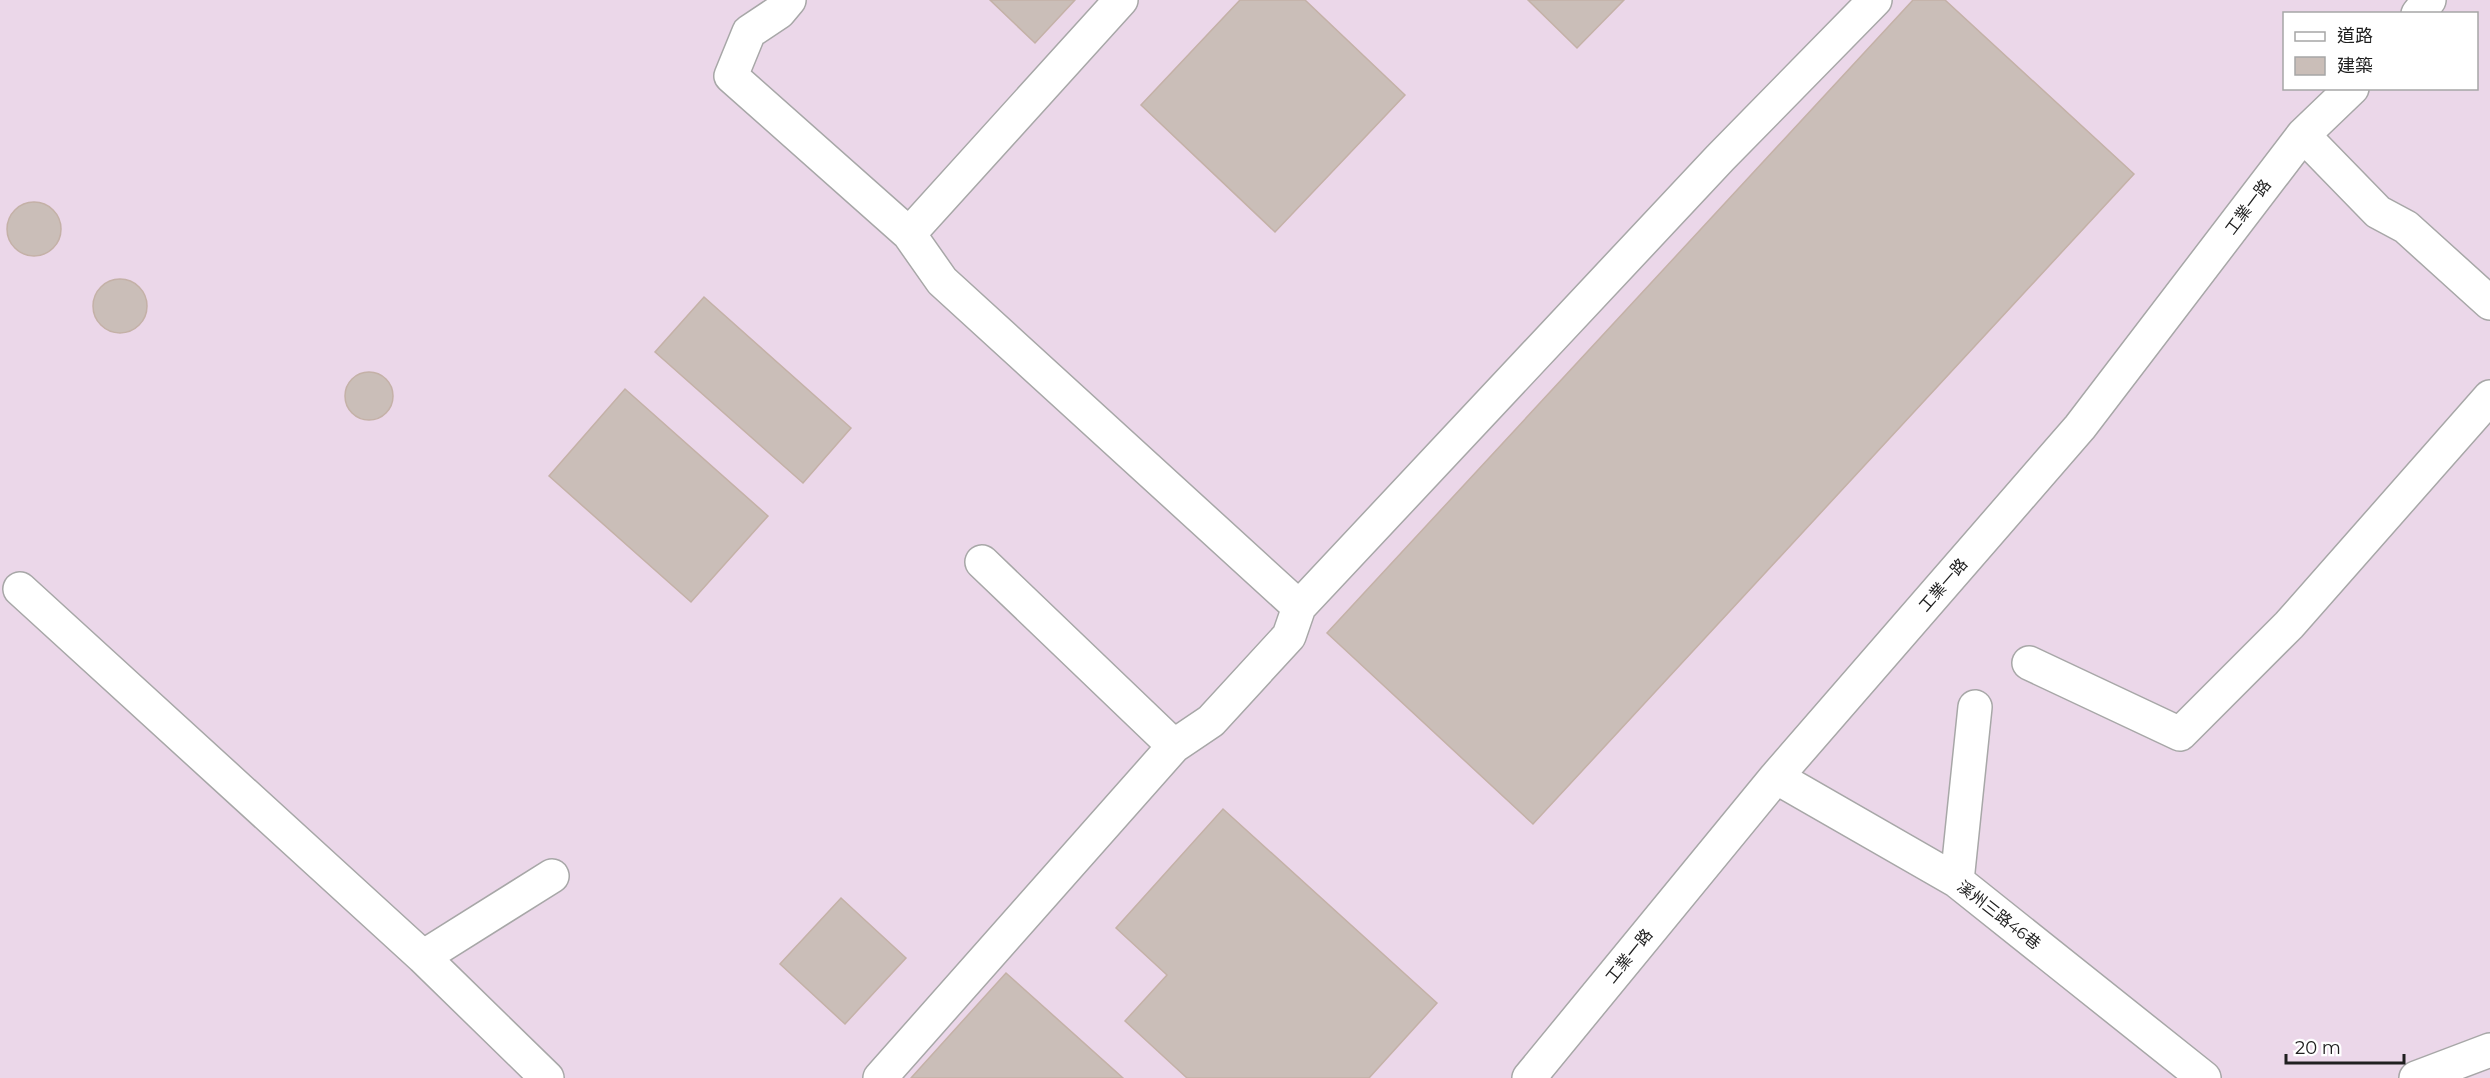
<svg xmlns="http://www.w3.org/2000/svg" width="2490" height="1078" font-family="Montserrat,'Noto Sans TC',sans-serif">
  <rect width="100%" height="100%" fill="#f1ede6"/>
  <path fill="#ebd7e9" fill-rule="evenodd" d="M0,0H2490V1078H0ZM2284,14H2476V88H2284Z"/>
  <path fill="#cabeb8" stroke="#c4b1a7" stroke-width="1.5" d="M990,0H1075L1035,43Z
    M1240,0H1305L1405,95L1275,232L1141,105Z
    M1528,0H1624L1577,48Z
    M1913,0H1945L2134,174L1533,824L1327,633Z
    M7 229a27 27 0 1 1 54 0a27 27 0 1 1-54 0Z
    M93 306a27 27 0 1 1 54 0a27 27 0 1 1-54 0Z
    M704,297L851,428L803,483L655,352Z
    M345 396a24 24 0 1 1 48 0a24 24 0 1 1-48 0Z
    M625,389L768,516L691,602L549,476Z
    M1223,809L1437,1003L1369,1078H1187L1125,1021L1167,975L1116,928Z
    M841,898L906,958L845,1024L780,964Z
    M1006,973L1123,1078H911Z"/>
  <g fill="none" stroke-linecap="round" stroke-linejoin="round">
    <defs>
      <path id="minor" d="M789,0L779,12L749,32L731,76L909,234L942,281L1299,607
        M2418,14L2429,0
        M2303,135L2378,212L2406,227L2490,303
        M909,234L1121,0
        M982,562L1174,746
        M20,589L423,957L547,1078
        M2029,663L2180,734L2289,625L2490,397
        M1776,777L1957,881L2204,1078
        M1957,881L1975,707
        M423,957L552,876
        M880,1078L1174,746L1211,721L1289,636L1299,607L1720,158L1875,0
        M1529,1078L1776,777L2080,427L2303,135L2352,88
        M2416,1078L2490,1050"/>
    </defs>
    <use href="#minor" stroke="#a7a7a7" stroke-width="36"/>
    <use href="#minor" stroke="#fff" stroke-width="33"/>
  </g>
  <g text-anchor="middle" dominant-baseline="central" stroke-width="5" stroke-linejoin="round" paint-order="stroke">
    <g font-size="16" fill="#202020" stroke="#fff">
      <text transform="translate(2248 207) rotate(-53)">工業一路</text>
      <text transform="translate(1943 585) rotate(-49)">工業一路</text>
      <text transform="translate(1999 915) rotate(38)">溪州三路46巷</text>
      <text transform="translate(1629 956) rotate(-51)">工業一路</text>
    </g>
  </g>
  <rect x="2283" y="12" width="195" height="78" fill="#ffffff" stroke="#a6a6a6" stroke-width="1.5"/>
  <rect x="2295" y="32" width="30" height="9" fill="#ffffff" stroke="#a6a6a6" stroke-width="1.5"/>
  <text x="2337" y="42" font-size="18" fill="#202020">道路</text>
  <rect x="2295" y="57" width="30" height="18" fill="#cabeb8" stroke="#a6a6a6" stroke-width="1.5"/>
  <text x="2337" y="72" font-size="18" fill="#202020">建築</text>
  <path d="M2286 1054v9h118v-9" fill="none" stroke="#202020" stroke-width="3"/>
  <text x="2295" y="1054" font-size="18" fill="#202020" stroke="#ffffff" stroke-width="4.5" paint-order="stroke">20 m</text>
</svg>
